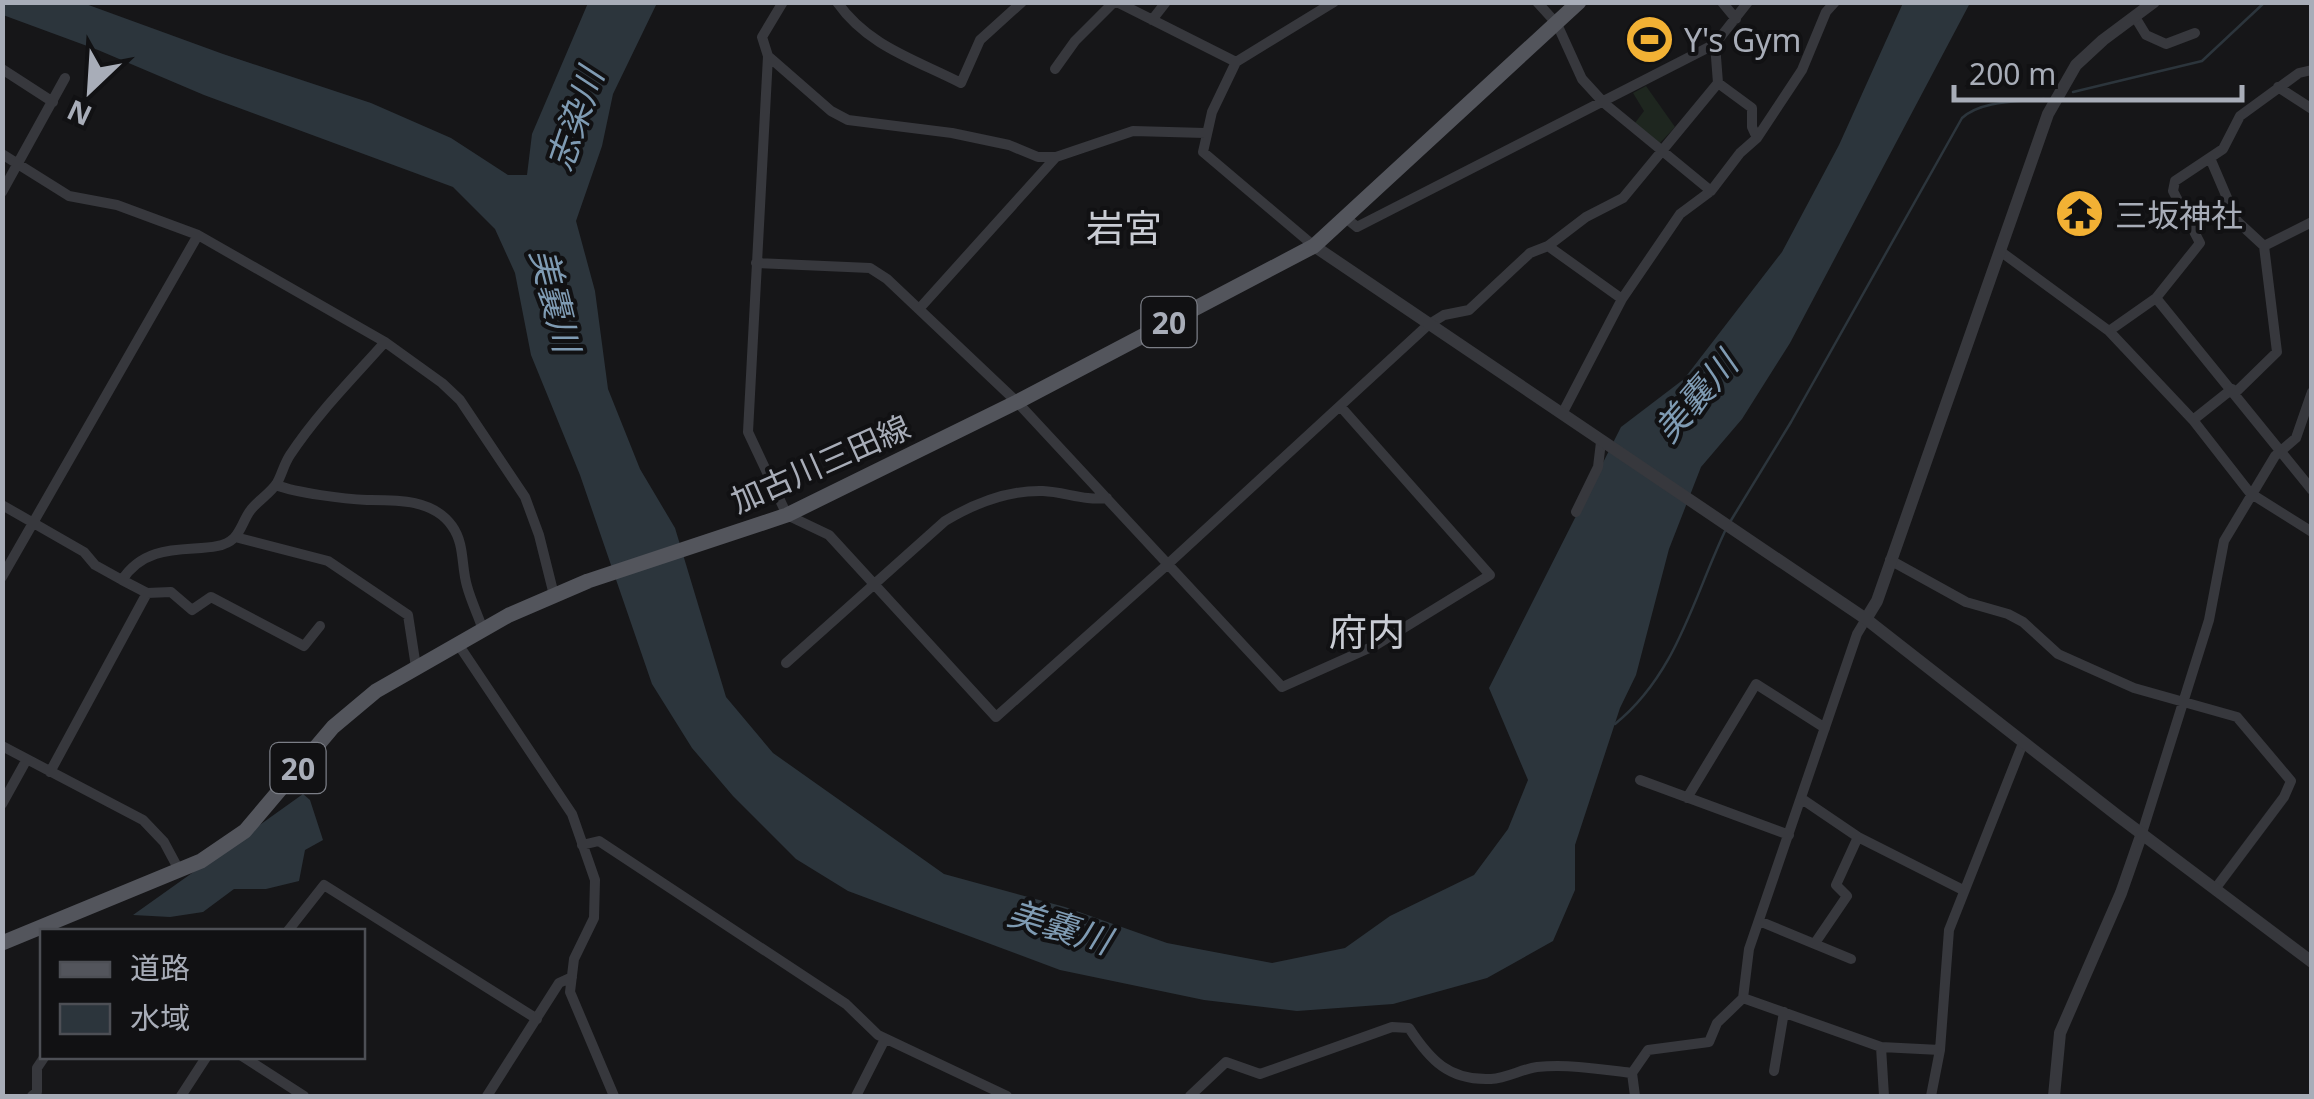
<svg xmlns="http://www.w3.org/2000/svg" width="2314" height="1099" font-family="'Noto Sans','Noto Sans JP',sans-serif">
  <rect width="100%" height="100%" fill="#161618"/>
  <path fill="#1e261f" d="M1646,86L1675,127L1659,144L1635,123L1644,111L1633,93Z"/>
  <path fill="#2c353c" d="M2,3H83L223,54L371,103L451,138L508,175H527L532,134L588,3H657L613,94L602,146L576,221L595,291L608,389L640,469L675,528L726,697L773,753L944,874L1065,907L1167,943L1272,963L1345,948L1390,916L1474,875L1508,829L1528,780L1489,688L1621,427L1684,379L1782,252L1839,145L1903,3H1970L1790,343L1742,419L1701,467L1669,549L1636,675L1620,708L1575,845V890L1553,941L1487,978L1393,1004L1297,1011L1204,1000L1060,970L848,891L796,859L733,796L692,748L652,684L580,475L531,355L515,273L495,229L453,187L204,95L98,50L3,15Z
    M303,794L310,800L323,840L305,850L299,881L266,889H234L203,912L170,917L133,915Z"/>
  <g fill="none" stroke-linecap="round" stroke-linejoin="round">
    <path stroke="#2c353c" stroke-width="2.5" d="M2073,92L2202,61L2265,2
      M1730,522L1791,422L1962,118C1982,100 2018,102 2044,99
      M1615,724C1677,674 1693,598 1726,529"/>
    <path stroke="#37383d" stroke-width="10" d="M783,2L762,37L768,56L748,432L787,515L829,535L996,717L1168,564L1428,325L1444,315L1469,310L1530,253L1548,246L1586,217L1623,198L1718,83L1715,44
      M837,2C868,46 914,59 961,83L980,40L1022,2
      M1117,2L1236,62
      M1537,2L1557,24L1582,79L1604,103L1711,191
      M1722,2L1736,19
      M2135,17L2146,35L2166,44L2195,33
      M1152,20L1166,2
      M768,56L831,111L848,120L952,133L1009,145L1038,157H1056L1133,131L1205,133
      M2,69L53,102
      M1055,69L1075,41L1114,2
      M1718,83L1752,108V127L1757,138
      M2278,87L2312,109
      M2,154L69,196L117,205L198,235L385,342L442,383L460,400L525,497L539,535L554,595
      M2210,158L2237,221L2264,246
      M2,192L65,78
      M1347,219L1357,227L1715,44L1748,2
      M1314,246L1203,152L1212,112L1236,62L1334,2
      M1548,246L1622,299
      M2000,251L2109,331L2193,420L2250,493L2312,532
      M756,263L870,268L887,279L1017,402L1282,687L1376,645L1490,575L1340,406
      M2156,298L2312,490
      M919,309L1056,157
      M2109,331L2156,298L2200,243L2173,191L2175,181L2223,149L2240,116L2299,73L2312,70
      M2235,393L2277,352L2264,246L2312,222
      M1562,414L1622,299L1680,214L1711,191L1740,153L1757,138L1802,70L1826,12L1835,2
      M2193,420L2232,389
      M276,485C297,493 344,499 367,500C396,500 433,499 452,526C465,544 461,566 467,586C471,601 478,615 483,630
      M2,505L84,552L95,565L122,580L147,593L171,592L192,610L211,597L304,646L320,626
      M1576,512L1598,467L1601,442
      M235,537L328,561L408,615L416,667
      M1890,560L1966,602L2008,614L2023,622L2058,654L2134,688L2237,717L2291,781L2284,797L2215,889
      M2,577L198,235
      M122,580C153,532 212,560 234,538C241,531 244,519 250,511C257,501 270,494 277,483C282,474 284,464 290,455C317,414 353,378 385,342
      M458,644L572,814L595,880L594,918L574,959L570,992L614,1096
      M786,663L945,521C975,503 1008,490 1043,491C1065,492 1085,501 1107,498
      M2,746L143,820L164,842L179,870
      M50,772L147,593
      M1640,780L1789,835
      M1687,798L1756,684L1825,728
      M1802,799L1858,837L1963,890
      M2,804L27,759
      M2142,833L2209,620L2224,541L2275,456L2296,438L2312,392
      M582,845L599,841L846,1004L878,1035L1007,1096
      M1759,921L1851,959
      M287,932L324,885L537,1019
      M1815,943L1847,896L1836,885L1858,837
      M1743,998L1881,1047L1940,1050
      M1881,1047L1884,1096
      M242,1056L304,1096
      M1774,1071L1784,1012
      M32,1096L37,1092V1068L45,1056
      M181,1096L207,1056
      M487,1096L559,983L572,977
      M856,1096L885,1039
      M1190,1096L1226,1062L1260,1074L1392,1027L1409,1028C1430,1060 1449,1081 1491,1079C1507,1078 1522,1069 1537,1067C1569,1064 1600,1069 1632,1073
      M1635,1096L1632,1073L1648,1050L1709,1042L1717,1023L1743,998L1749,949L1857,634L1866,619
      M1931,1096L1940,1050L1949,930L2023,743"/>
    <path stroke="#37383d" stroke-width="12" d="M1314,246L1866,619L2118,816L2312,962
      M1866,619L1877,601L2048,114L2076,65L2103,40L2154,2
      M2054,1096L2060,1033L2121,893L2142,833"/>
    <path stroke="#53555c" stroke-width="15" d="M2,943L201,861L245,831L333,727L376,691L509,615L588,581L787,515L1017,402L1314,246L1579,2"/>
  </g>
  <defs>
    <symbol id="stadium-disc" viewBox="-11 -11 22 22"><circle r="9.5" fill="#f2b134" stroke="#111113"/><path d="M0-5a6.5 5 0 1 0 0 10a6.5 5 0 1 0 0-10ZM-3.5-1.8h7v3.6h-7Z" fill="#111"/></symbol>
    <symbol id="temple-disc" viewBox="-11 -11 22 22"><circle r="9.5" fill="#f2b134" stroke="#111113"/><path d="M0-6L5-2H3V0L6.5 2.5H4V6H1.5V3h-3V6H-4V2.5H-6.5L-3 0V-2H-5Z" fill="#111"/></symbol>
  </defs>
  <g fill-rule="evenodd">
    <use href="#stadium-disc" x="1622" y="12" width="55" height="55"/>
    <use href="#temple-disc" x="2052" y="186" width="55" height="55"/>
  </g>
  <g text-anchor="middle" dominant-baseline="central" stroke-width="8" stroke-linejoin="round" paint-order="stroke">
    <g fill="#111113" stroke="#7b7e86" stroke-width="2.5">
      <rect x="1141.5" y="297" width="55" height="50" rx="8"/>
      <rect x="270.5" y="743" width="55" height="50" rx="8"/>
    </g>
    <g font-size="30" font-weight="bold" fill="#a8adb8">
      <text x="1169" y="322">20</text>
      <text x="298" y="768">20</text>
    </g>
    <g font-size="32" fill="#a8adb8" stroke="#111113" text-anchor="start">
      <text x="1684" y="39">Y's Gym</text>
      <text x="2115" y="214">三坂神社</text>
    </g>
    <g font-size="32" fill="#a8adb8" stroke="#111113">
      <text transform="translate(820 463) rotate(-24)">加古川三田線</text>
    </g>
    <g font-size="35" font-style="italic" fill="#7f9bb3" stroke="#111113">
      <text transform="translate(574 119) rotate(-71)">志染川</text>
      <text transform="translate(556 300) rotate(76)">美嚢川</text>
      <text transform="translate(1695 396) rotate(-49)">美嚢川</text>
      <text transform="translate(1060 926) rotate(17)">美嚢川</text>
    </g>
    <g font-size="38" fill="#c9ccd4" stroke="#111113">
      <text x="1124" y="227">岩宮</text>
      <text x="1367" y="631">府内</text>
    </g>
  </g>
  <rect width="2314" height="1099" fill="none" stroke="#a8adb8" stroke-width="10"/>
  <rect x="40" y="929" width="325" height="130" fill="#111113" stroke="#4d4f55" stroke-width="2.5"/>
  <rect x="60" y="962" width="50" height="15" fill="#53555c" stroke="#4d4f55" stroke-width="2.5"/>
  <text x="130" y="979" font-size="30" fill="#a8adb8">道路</text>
  <rect x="60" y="1004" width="50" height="30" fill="#2c353c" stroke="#4d4f55" stroke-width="2.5"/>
  <text x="130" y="1029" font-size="30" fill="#a8adb8">水域</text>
  <g transform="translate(90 90) rotate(205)" stroke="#111113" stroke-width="8" paint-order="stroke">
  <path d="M0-8L18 38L0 25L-18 38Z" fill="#a8adb8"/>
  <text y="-15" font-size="28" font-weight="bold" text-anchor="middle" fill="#a8adb8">N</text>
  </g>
  <path d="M1954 85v15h288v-15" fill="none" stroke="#a8adb8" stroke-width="5"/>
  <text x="1969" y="85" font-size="30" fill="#a8adb8" stroke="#111113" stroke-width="8" paint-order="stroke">200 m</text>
</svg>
